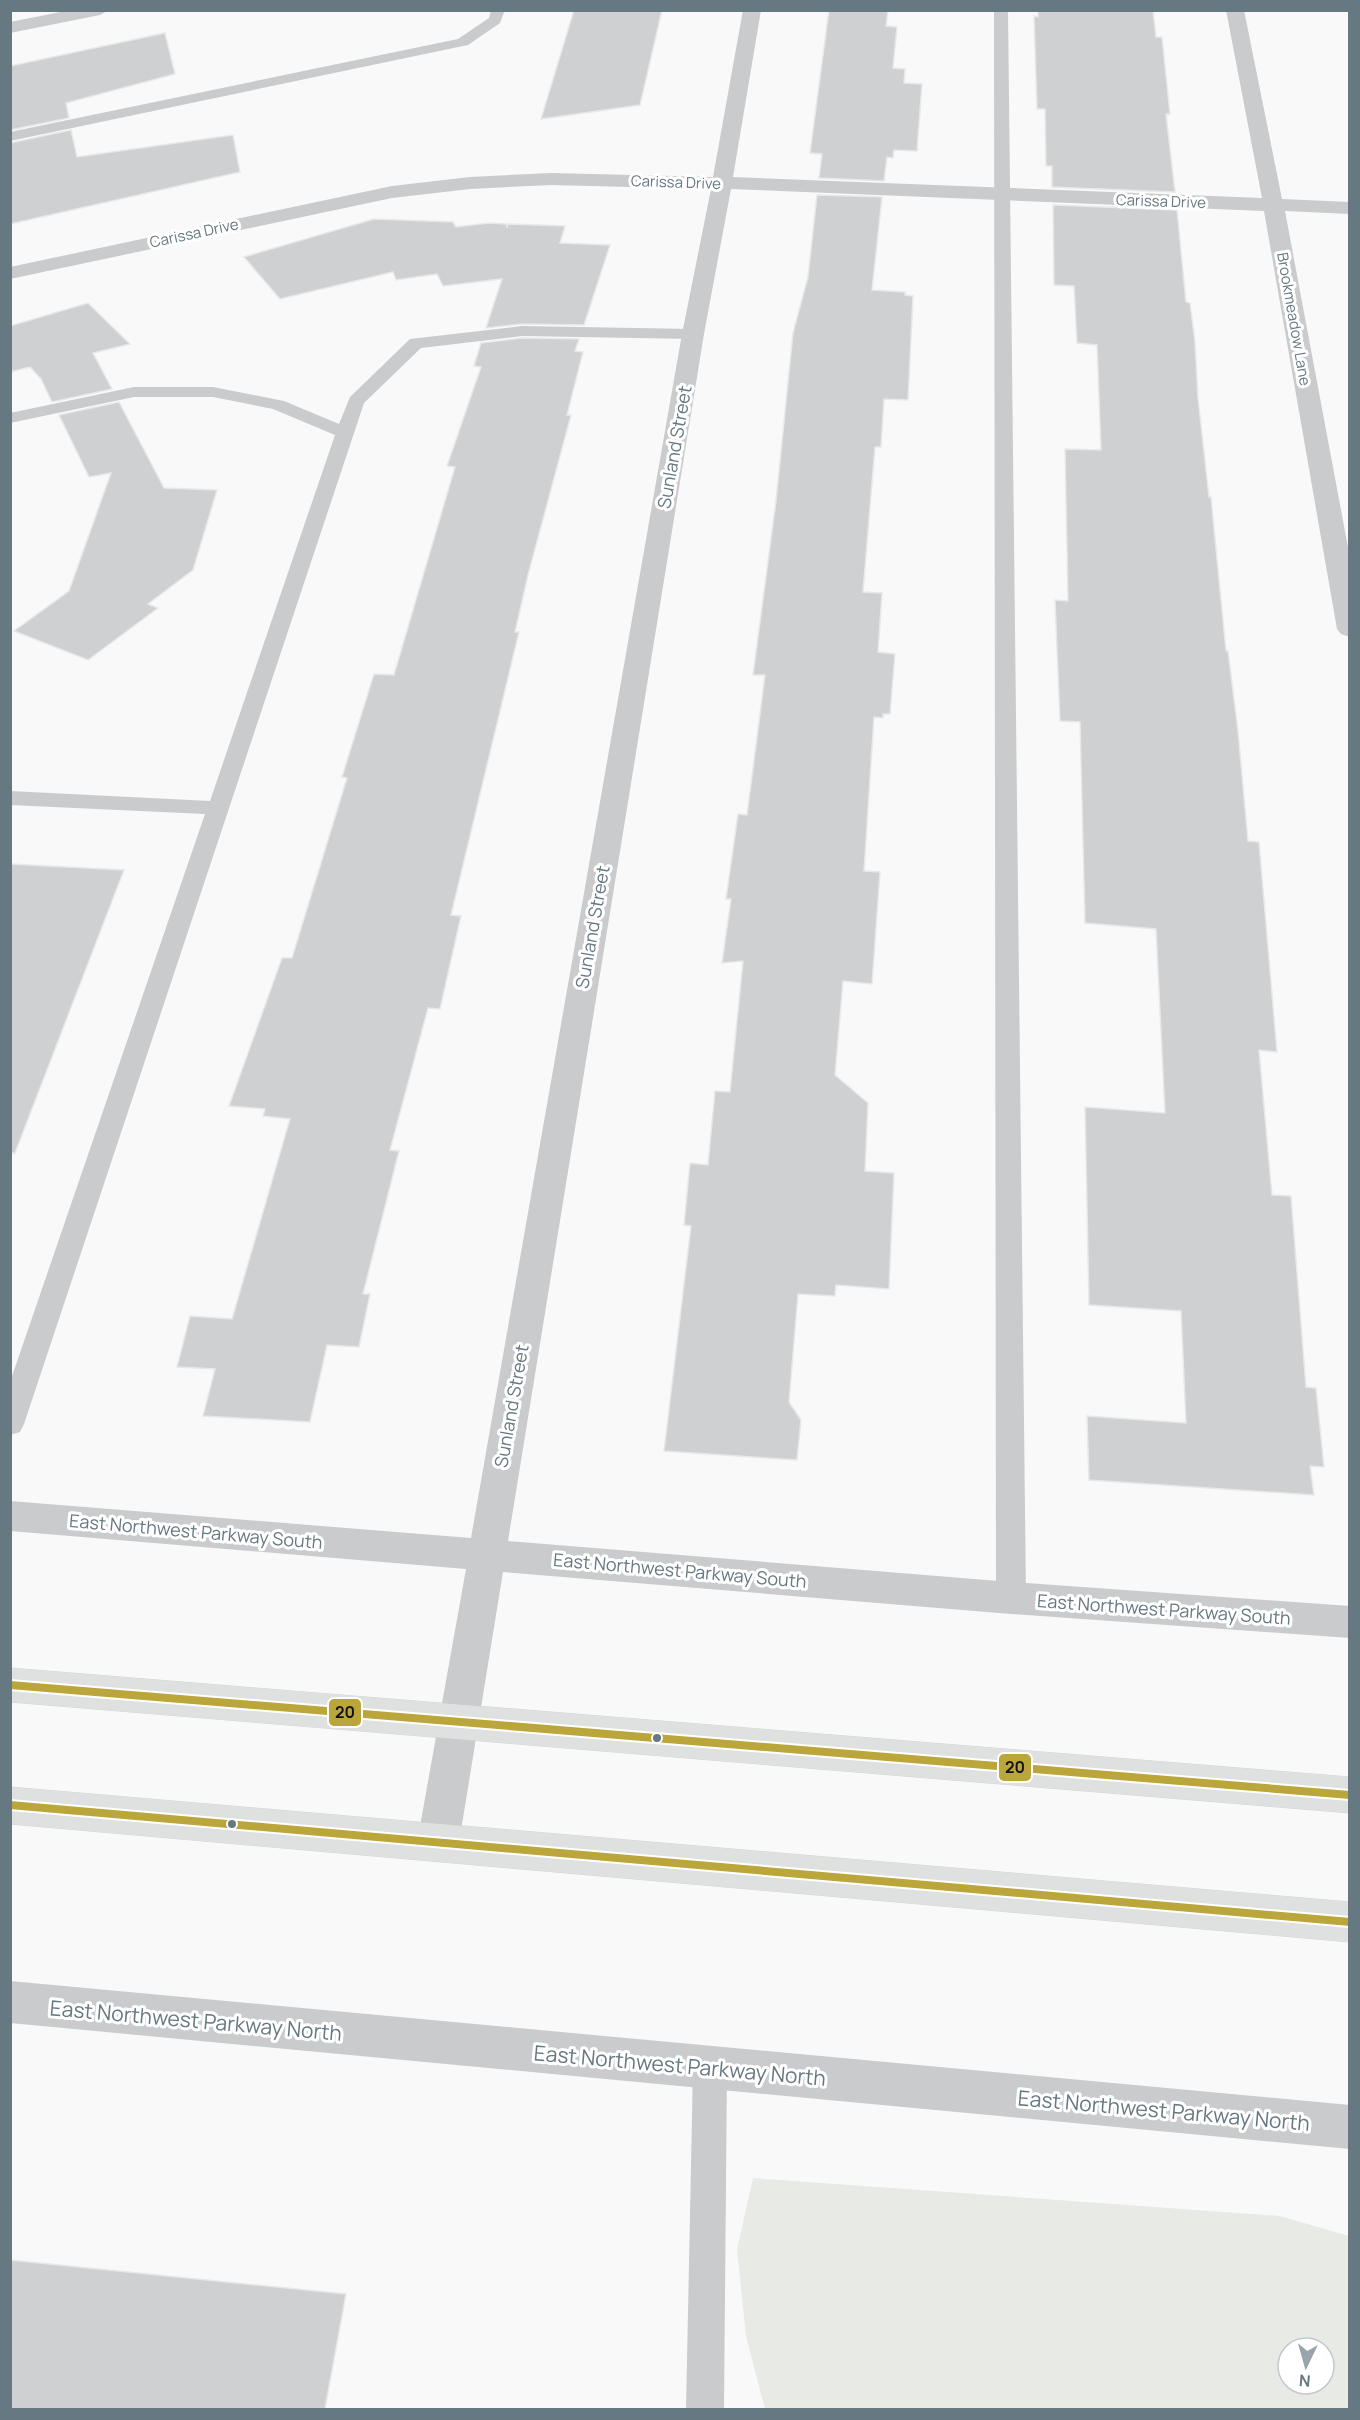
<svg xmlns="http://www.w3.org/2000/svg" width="1360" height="2420" font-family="Manrope,sans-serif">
  <rect width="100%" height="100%" fill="#f9f9f9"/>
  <path fill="#e8eae6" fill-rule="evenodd" d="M753,2178L1280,2216L1349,2236V2409H765L746,2336L737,2250ZM1288,2348H1324V2384H1288Z"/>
  <path fill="#ced0d1" stroke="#e8e8e8" stroke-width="1.5" d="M574,10H662L640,105L541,119Z
    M829,10H888L886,26L897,27L893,68L905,69L904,83L922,84L917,151L894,150L893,158L887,157L884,181L819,178L822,154L810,153Z
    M1038,10H1153L1156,37H1162L1170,114H1166L1175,192L1052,187V166H1046L1045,109H1037L1034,16L1038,17Z
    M165,33L175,74L66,103L69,118L10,130V66Z
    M71,130L77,157L233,135L240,172L10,224V143Z
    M817,195L882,197L872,290L905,292V295L913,296L908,400L884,399L881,447H875L863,592L882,593L878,652L895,654L890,714H883V718L874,717L864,871L880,872L872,984L843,981L835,1075L868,1103L865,1171L894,1173L889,1289L836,1285L835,1296L798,1294L789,1402L801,1420L797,1460L664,1451L691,1226L684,1225L690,1163L708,1165L715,1091L730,1092L743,961L722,963L731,899H726L738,814L747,815L765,675H753L776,501L793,333L808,277Z
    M1053,205L1177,210L1186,302L1190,303L1195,342L1198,398L1209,497H1211L1226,651H1228L1238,731L1248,841L1259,842L1277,1052L1259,1050L1272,1195L1291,1196L1306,1387L1316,1388L1324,1467L1310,1466L1314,1495L1089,1480L1087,1416L1186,1423L1181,1311L1089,1305L1085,1107L1165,1113L1156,929L1085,923L1080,722L1060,721L1055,600L1068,601L1065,449L1101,450L1097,345L1077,343L1074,286L1054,285Z
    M374,219L453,222L456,227L489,223L506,224L507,227L508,224L565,226L560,243L610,245L584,325L522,324L486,328L502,279L443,286L437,274L396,280L393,272L280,299L244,257Z
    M88,303L130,344L93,353L112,389L52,402L41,379L30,367L10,372V326Z
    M522,338L579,339L575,351L583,352L567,415H571L528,575L515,632H519L451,915L461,916L440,1009L428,1008L390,1150L399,1151L363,1294H370L359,1347L327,1345L310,1422L203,1416L215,1369L177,1367L190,1316L232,1319L290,1119L263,1116L265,1109L229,1106L282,958H292L347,778L342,777L374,674L394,675L455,467L447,466L481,367L474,366L481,343Z
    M119,402L164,488L217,490L193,570L148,604L158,608L88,660L14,631L69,591L111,473L89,477L59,415Z
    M10,864L124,870L15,1153H10Z
    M10,2260L346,2294L325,2409H10Z"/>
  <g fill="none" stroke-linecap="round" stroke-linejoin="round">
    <defs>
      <path id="primary" d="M10,1668L1350,1777V1813L10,1702Z
        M10,1787L1350,1902V1942L10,1824Z"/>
    </defs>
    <use href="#primary" stroke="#d4d5d6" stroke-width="1"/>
    <path fill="#cacbcc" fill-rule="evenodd" d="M491,10H505L500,23L468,45L10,141V132L458,39L489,18Z
      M994,10H1008L1026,1598L1021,1607L1011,1611L1001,1607L996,1598Z
      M522,326L693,329L699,330L701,334L699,338L693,339L522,336L421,348L364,403L24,1424L20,1432L10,1435V1382L205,814L10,805V791L210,801L335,435L273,409L213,397H134L10,423V413L134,387H213L284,401L339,424L350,397L410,339Z
      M710,2051L722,2056L727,2068L724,2410H686L693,2068L698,2056Z"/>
    <path fill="#cacbcc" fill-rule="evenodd" d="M71,10H109L100,15L10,33V22Z
      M743,10H761L733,177L1262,198L1226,10H1244L1282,199L1350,202V214L1285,211L1350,558V637L1341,634L1337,629L1264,211L731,189L704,334L508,1541L1011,1582L1350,1606V1638L1011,1614L503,1572L459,1843L452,1856L438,1862L424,1856L417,1843L466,1569L10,1531V1501L471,1538L682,334L711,189L551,185L470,189L392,198L10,279V267L392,186L470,177L551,173L713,177Z
      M10,1981L1350,2105V2149L10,2023Z"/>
    <use href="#primary" fill="#dfe0e0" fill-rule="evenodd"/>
    <defs>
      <path id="bus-1" d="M10,1685L1350,1795
        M10,1805L1350,1922"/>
    </defs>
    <use href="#bus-1" stroke="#fff" stroke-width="12"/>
    <use href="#bus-1" stroke="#baa63a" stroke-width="8"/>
  </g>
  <g fill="#667881" stroke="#fff" stroke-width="2">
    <circle cx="657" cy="1738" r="5"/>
    <circle cx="232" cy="1824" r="5"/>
  </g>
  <g text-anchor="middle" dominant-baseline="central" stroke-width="6" stroke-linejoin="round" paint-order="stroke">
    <g font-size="15" fill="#667881" stroke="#fff">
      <text transform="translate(676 182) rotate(2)">Carissa Drive</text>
      <text transform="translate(1161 201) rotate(2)">Carissa Drive</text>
      <text transform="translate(194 233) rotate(-12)">Carissa Drive</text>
      <text transform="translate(1294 319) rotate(80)">Brookmeadow Lane</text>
    </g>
    <g font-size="18" fill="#667881" stroke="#fff">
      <text transform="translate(674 447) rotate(-80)">Sunland Street</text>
      <text transform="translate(592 927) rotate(-80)">Sunland Street</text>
      <text transform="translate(511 1406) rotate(-80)">Sunland Street</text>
      <text transform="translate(196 1531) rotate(5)">East Northwest Parkway South</text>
      <text transform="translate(680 1570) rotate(5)">East Northwest Parkway South</text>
      <text transform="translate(1164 1609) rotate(4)">East Northwest Parkway South</text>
    </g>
    <g font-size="21" fill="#667881" stroke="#fff">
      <text transform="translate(196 2020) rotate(5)">East Northwest Parkway North</text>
      <text transform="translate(680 2065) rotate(5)">East Northwest Parkway North</text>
      <text transform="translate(1164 2110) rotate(5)">East Northwest Parkway North</text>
    </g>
  </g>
  <g stroke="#fff" stroke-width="2">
    <rect x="328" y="1698" width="34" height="29" rx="6" fill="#baa63a"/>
    <rect x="998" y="1753" width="34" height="29" rx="6" fill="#baa63a"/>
  </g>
  <g font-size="16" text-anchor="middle" font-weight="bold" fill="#111">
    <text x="345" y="1718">20</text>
    <text x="1015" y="1773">20</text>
  </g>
  <rect width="1360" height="2420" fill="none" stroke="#667881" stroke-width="24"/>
  <g transform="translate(1306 2366) rotate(185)"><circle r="28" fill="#ffffff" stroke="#c2c9cd" stroke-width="1.5"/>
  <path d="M0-4.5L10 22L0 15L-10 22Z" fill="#99a5ab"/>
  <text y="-9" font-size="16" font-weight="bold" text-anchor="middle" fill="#667881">N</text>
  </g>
</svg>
